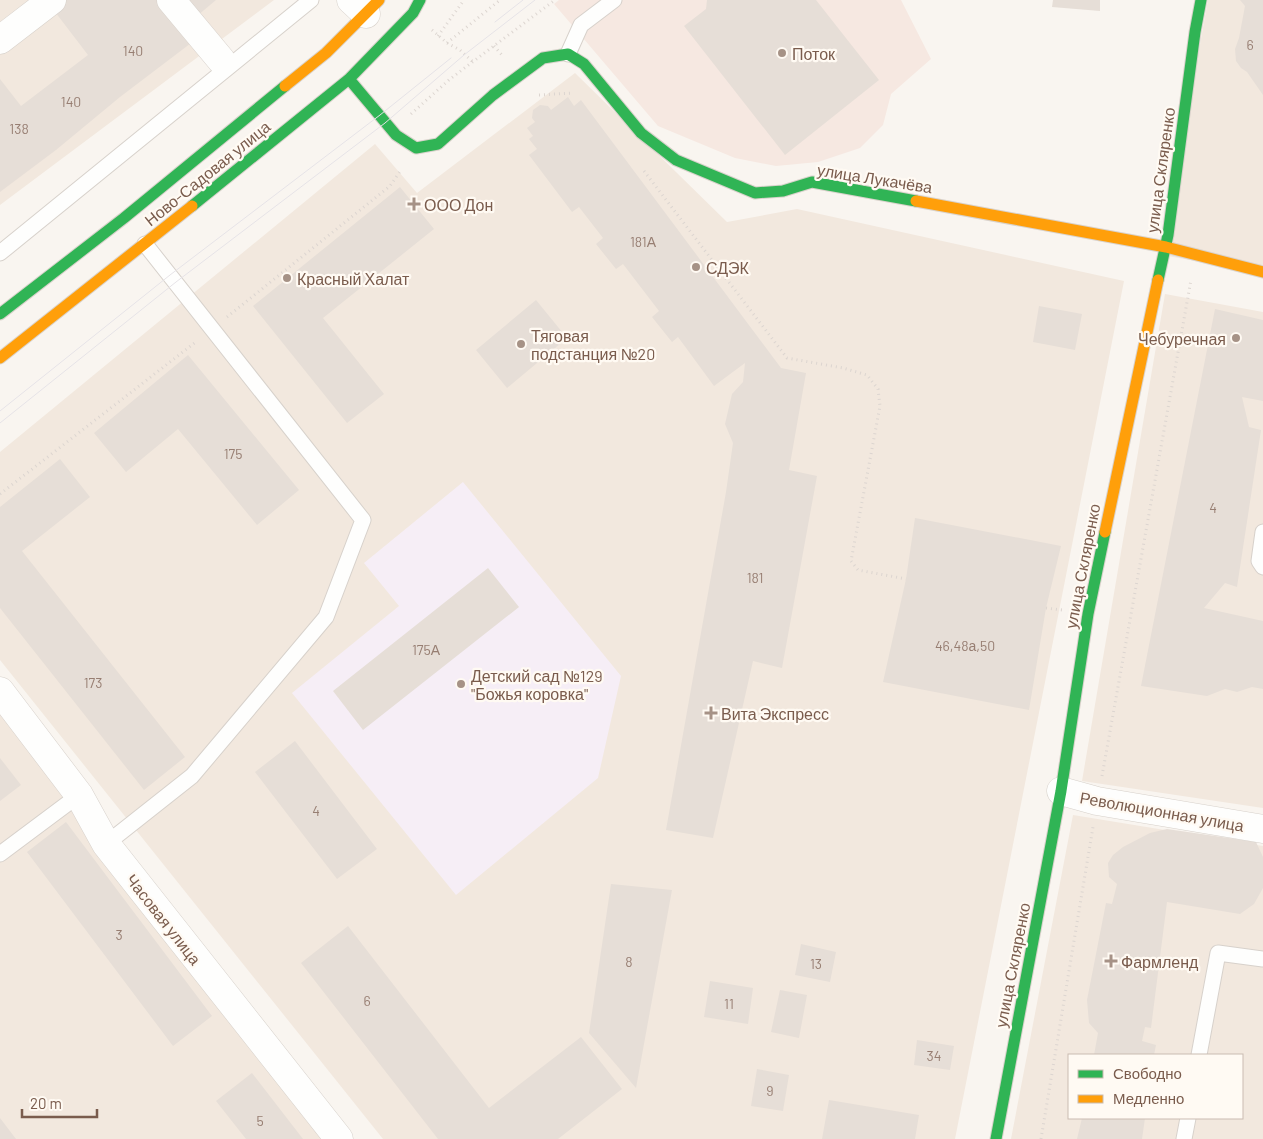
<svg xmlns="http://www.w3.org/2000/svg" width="1263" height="1139" font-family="Barlow,sans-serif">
  <rect width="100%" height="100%" fill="#f9f5f0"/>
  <path fill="#f2e8de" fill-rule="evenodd" d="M0,0H274L0,205Z
    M1208,0H1263V273L1162,255Z
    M575,73L727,222L797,209L1124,281L955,1139H383L0,660V452L375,144L417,193Z
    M1165,294L1263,312V808L1082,781Z
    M0,711L322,1139H0Z
    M1073,815L1263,846V1139H1011ZM1069,1055H1242V1118H1069Z"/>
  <path fill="#f6e8e1" d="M559,0H901L931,59L891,94L883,125L860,148L818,162L776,166L735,158L658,126L554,4Z"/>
  <path fill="#f6eef6" d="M463,482L621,676L598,778L456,895L292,693L399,606L364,563Z"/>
  <path fill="#e6ded7" d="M54,0H170L199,37L120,97L56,150L0,192V79L21,106L88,55L49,4Z
    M184,0H216L197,16Z
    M707,0H816L879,80L785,155L684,26L706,9Z
    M1053,0H1100V11L1052,7Z
    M1240,0H1263V95L1247,72L1241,68L1236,61L1235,49L1239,38L1245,6Z
    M568,97L574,106L581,100L781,368L806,373L789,470L817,476L782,668L753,661L713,838L666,830L726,492L733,443L725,424L732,394L743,382L745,363L714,386L678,337L672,342L652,317L659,311L623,264L616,269L596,244L603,238L579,207L572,212L529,155L537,149L529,139L533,136L527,128L535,122L532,118L533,110L540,105L548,106L551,110Z
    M400,187L434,229L323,318L384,394L347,423L253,306Z
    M536,300L567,338L507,388L476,350Z
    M1039,306L1082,314L1075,350L1033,342Z
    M1215,309L1263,320V401L1242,397L1249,427L1261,430L1237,587L1225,583L1204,608L1263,621V689L1252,687L1237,692L1225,689L1207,696L1141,686Z
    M188,355L299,490L257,525L178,429L126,472L94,433Z
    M60,459L90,497L22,551L185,757L144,790L0,608V507Z
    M915,518L1061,546L1046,608L1029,710L883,682L906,579Z
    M488,568L519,607L363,730L333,691Z
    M295,741L377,849L337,879L255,772Z
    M0,758L21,785L0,801Z
    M66,822L212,1016L173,1046L27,852Z
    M1167,829L1256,842L1263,857V888L1254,904L1240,914L1167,902L1151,1028L1145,1027L1142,1041L1156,1045L1154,1055H1094L1098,1033L1089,1023L1087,1000L1106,903L1112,904L1117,884L1109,877L1108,863L1113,855L1123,847L1150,833Z
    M611,884L672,890L636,1088L589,1033Z
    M348,926L489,1108L581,1037L622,1089L558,1139H438L301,963Z
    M801,944L836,952L830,982L795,975Z
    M710,981L753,988L748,1024L704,1017Z
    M780,990L807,995L799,1038L771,1032Z
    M917,1040L954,1046L950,1070L914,1065Z
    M757,1069L789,1075L783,1111L751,1106Z
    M252,1073L303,1139H246L216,1101Z
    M829,1100L919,1115L915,1139H822Z
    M0,1118L16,1139H0Z
    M1082,1118H1145L1142,1139H1077Z"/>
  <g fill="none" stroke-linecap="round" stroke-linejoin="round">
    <defs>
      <path id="lane" d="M568,54L581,25L614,0
        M0,253L311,0
        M1263,532L1259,561L1263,567
        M106,844L192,776L326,617L363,520L145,244
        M0,854L79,795
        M1199,1055L1218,953L1263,959
        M1184,1139L1188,1118"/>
      <path id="street" d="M171,0L221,60
        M351,0L366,14
        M0,40L52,0
        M0,691L79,795L106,844L339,1139
        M1061,791L1097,801L1263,829"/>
      <path id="fast" d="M349,79L396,135L416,148L438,144L493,95L543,58L568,54L584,64L641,133L676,160L755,193L783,191L812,182L916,201
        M192,206L349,79L413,13L420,0
        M1158,280L1168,235L1195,32L1201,0
        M0,314L124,218L285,86
        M996,1139L1061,791L1088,614L1105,532"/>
      <path id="slow" d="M285,86L326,53L379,0
        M916,201L1166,247L1263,272
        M0,358L192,206
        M1105,532L1158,280"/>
    </defs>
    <use href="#lane" stroke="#d7d1cb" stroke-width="17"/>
    <use href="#street" stroke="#d7d1cb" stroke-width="29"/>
    <use href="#fast" stroke="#d9d2cb" stroke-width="13"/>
    <use href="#slow" stroke="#d9d2cb" stroke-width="13"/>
    <path stroke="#dcd5d0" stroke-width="3" stroke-dasharray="1 4" stroke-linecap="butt" d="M432,30L447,43L460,50L473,62
      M438,36L464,0
      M447,43L500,0
      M494,46L502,55
      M539,95L573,93
      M411,114L450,79L555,0
      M644,171L787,358L843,368L867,375L878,389L880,406L851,561L858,570L906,579
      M227,317L390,186L401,170
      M0,494L197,341
      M1046,608L1062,610
      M1102,776L1191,280
      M1041,1139L1093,827"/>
    <use href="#lane" stroke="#fefefd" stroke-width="15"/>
    <use href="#street" stroke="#fefefd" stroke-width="28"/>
    <use href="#fast" stroke="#30b455" stroke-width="11"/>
    <use href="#slow" stroke="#ff9f0a" stroke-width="11"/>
    <path stroke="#e6e3e7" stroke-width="1" d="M495,22L523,0
      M0,411L170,275L380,115L451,58
      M0,423L176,282L385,123L464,55L535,0"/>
  </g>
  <g fill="#a69286" stroke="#fffaf3" stroke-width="2">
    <circle cx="782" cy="53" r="5"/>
    <path d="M411.5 196.5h5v5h5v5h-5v5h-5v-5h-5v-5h5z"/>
    <circle cx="696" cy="267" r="5"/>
    <circle cx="287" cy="278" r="5"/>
    <circle cx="1236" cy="338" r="5"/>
    <circle cx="521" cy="344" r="5"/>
    <circle cx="461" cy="684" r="5"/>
    <path d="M708.5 705.5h5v5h5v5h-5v5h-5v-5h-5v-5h5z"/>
    <path d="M1108.5 953.5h5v5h5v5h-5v5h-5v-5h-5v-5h5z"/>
  </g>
  <g text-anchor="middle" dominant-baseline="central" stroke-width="4.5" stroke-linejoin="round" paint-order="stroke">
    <g font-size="14" fill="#977e72">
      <text x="1250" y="44">6</text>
      <text x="133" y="50">140</text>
      <text x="71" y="101">140</text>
      <text x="19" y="128">138</text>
      <text x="643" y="241">181А</text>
      <text x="233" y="453">175</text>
      <text x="1213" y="507">4</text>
      <text x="755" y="577">181</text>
      <text x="965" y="645">46,48а,50</text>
      <text x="426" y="649">175А</text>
      <text x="93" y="682">173</text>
      <text x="316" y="810">4</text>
      <text x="119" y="934">3</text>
      <text x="629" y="961">8</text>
      <text x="816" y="963">13</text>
      <text x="367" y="1000">6</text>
      <text x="729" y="1003">11</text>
      <text x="934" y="1055">34</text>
      <text x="770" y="1090">9</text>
      <text x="260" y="1120">5</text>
    </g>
    <g font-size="16" fill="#7a5c4d" stroke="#fffaf3" text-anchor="start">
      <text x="792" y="53">Поток</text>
      <text x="424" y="204">ООО Дон</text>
      <text x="706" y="267">СДЭК</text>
      <text x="297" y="278">Красный Халат</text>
      <text x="531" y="335">Тяговая<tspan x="531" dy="18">подстанция №20</tspan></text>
      <text x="1226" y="338" text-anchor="end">Чебуречная</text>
      <text x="471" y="675">Детский сад №129<tspan x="471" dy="18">"Божья коровка"</tspan></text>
      <text x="721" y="713">Вита Экспресс</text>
      <text x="1121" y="961">Фармленд</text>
    </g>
    <g font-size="16" fill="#7a5c4d" stroke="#fffaf3">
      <text transform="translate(1160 170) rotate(-82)">улица Скляренко</text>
      <text transform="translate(207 173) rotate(-39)">Ново-Садовая улица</text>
      <text transform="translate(875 178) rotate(9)">улица Лукачёва</text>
      <text transform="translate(1082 566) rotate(-79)">улица Скляренко</text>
      <text transform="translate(1162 811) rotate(10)">Революционная улица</text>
      <text transform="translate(164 919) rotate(52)">Часовая улица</text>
      <text transform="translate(1012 965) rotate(-79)">улица Скляренко</text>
    </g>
  </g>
  <rect x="1068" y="1054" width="175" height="65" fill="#fffaf3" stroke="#cabbb1"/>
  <rect x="1078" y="1070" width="25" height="8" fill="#30b455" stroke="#cabbb1"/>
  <text x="1113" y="1079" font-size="15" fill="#7a5c4d">Свободно</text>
  <rect x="1078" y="1095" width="25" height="8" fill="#ff9f0a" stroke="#cabbb1"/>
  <text x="1113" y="1104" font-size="15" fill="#7a5c4d">Медленно</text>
  <path d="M22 1109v8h75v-8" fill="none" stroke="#7a5c4d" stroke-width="2.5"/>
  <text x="30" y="1109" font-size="15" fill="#7a5c4d" stroke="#fffaf3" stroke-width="4" paint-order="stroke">20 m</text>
</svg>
